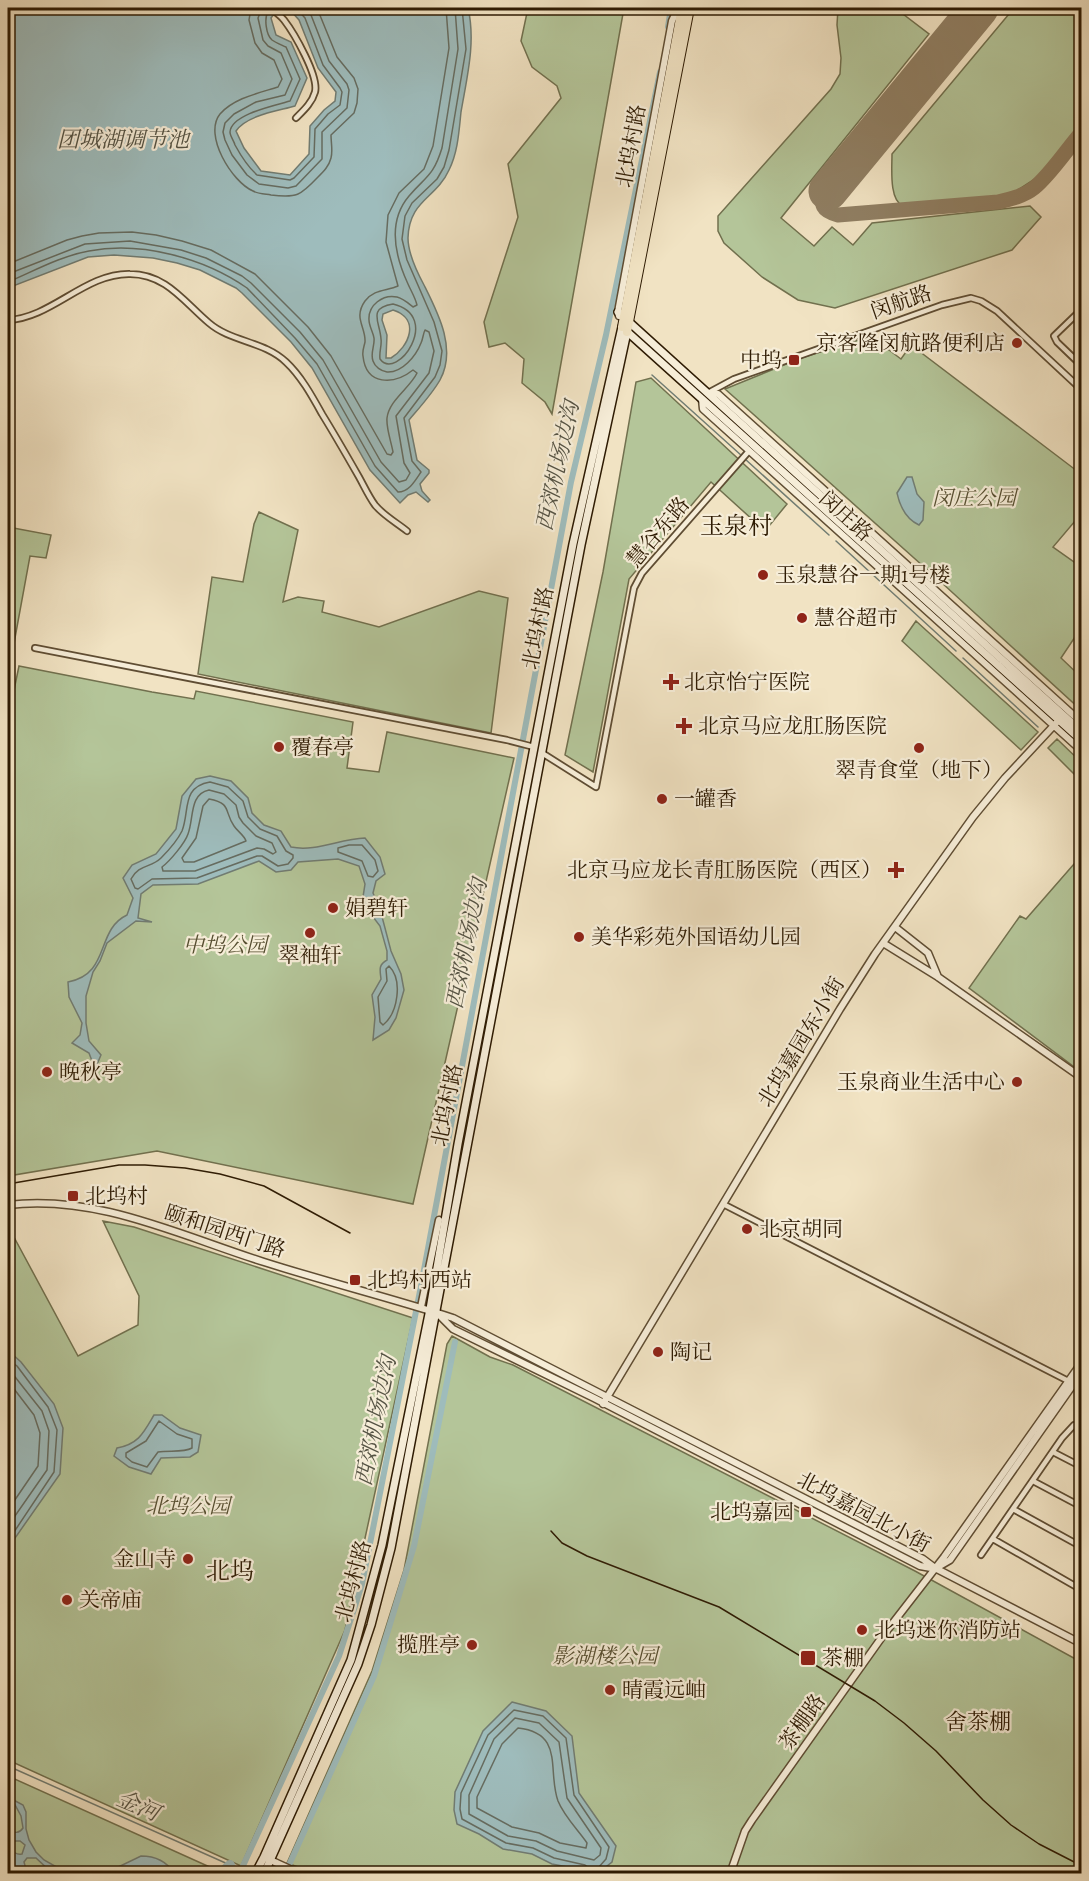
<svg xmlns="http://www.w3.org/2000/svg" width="1089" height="1881" font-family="Alegreya,'Noto Serif SC',serif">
  <rect width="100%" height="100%" fill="#f1e3c3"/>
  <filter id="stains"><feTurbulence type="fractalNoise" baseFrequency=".00333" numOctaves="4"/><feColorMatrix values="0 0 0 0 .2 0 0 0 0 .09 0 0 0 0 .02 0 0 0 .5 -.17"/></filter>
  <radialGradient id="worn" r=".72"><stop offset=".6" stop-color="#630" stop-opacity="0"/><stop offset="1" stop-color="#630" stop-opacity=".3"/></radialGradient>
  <path fill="#b4c599" stroke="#71704e" stroke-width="1.5" d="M528,8H624L552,414L545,402L522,383L524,359L505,343L489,347L484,322L518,217L508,164L561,98L557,86L532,67L521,41Z
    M838,8H895L929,34L781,218L814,246L832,227L853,245L872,223L1030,206L1041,217L1012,250L835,308L798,300L762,277L724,243L718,231V216L831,89L840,74L841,58L837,25Z
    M1014,8H1081V124L1038,177L1013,193L999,197L903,206C889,200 892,169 892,154Z
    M868,337L889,350L901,359L911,345L1081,474V514L1053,547L1081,567V628L1061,658L1081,677V710L942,583L725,389L801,358Z
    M651,378L787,504L765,531L711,482L629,579L593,772L565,755L603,572L636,382Z
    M259,512L298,530L283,602L298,597L324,601L322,612L379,627L479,591L508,598L491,733L198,674L212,577L243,582L254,524Z
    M8,527L51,535L46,558L30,556L8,676Z
    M916,621L1038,732L1021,750L902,641Z
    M19,666L152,692L194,699L196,691L353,722L347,768L379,772L387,732L514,758L413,1204L157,1151L8,1176V1124H13L8,1076V777L10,776L8,758V719Z
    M1057,739L1081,762V781L1048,748Z
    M1081,856V1072L969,988L1020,916L1026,919Z
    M103,1221L134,1227L413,1318L345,1630L241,1866L8,1760V1226L78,1356L138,1325L139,1296Z
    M452,1336L490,1357L513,1365L915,1571L1081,1662V1873L317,1874L287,1863L372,1671L404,1570L447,1344Z
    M8,1776L223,1873H8Z"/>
  <path fill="#9ebcbc" stroke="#717c72" stroke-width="1.5" fill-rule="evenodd" d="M8,8H468C476,42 467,77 461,112C459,131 458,152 449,170C436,199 409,200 408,238C408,253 417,272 424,285C438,313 457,349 440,380C432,394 420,407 409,420L417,460L429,470V473L420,484L422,491L430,500L428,502L416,492L408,495L400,503L370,470L312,368L291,342L242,293L236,288L200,270L177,263L153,258L114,255L88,257L8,288ZM277,10H290L299,20L318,68L336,92L335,101L324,110L310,126L309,154L290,175L261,171L244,148L236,131C247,115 278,111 295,106L307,78L291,42L276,35L271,18ZM393,310C421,319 409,347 391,358H386L387,335L382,320L383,314Z
    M907,477H912L917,494L924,502L923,520L919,525C906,519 900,507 897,493Z
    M210,776L231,781L248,798L252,813L264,825L281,831L291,847C316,852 339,839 365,838L380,857L385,874L376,881L373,893L380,909L391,951L401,974L404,990L396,1018L389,1030L373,1040L375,1017L372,995L381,979C380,970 378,965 387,960V951L380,926L367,909L363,897L365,884L359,866L338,859L298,862L291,870L276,872L259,861L198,884L153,885L141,894L138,918L152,922L136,921L107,943L100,961L93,972L86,996V1023L89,1041L101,1055L95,1069L89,1053L72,1043L80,1035L82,1023L69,997L68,982C111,974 95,930 127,915L133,898L123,878L132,865L156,854L176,829L182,796L196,779Z
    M11,1353L21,1362L54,1404L63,1428L60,1474L15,1538L8,1555V1354Z
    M154,1415H162L180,1428L201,1435L198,1452L190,1457L161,1458L151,1474L129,1467L114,1456L117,1448C139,1444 144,1432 154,1415Z
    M512,1702L546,1711L572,1736L579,1793L616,1846L612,1862L598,1873L552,1864L532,1854L503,1849L479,1834L457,1824L454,1810L455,1792L483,1731Z
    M8,1797L23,1805L26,1812V1829L29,1840L36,1852L44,1860L60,1869L93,1873H52L36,1858H27L24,1862L27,1873H8V1830C14,1832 18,1835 23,1828L21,1816L14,1803H8ZM15,1841H20L25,1845L22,1854C16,1855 13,1852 10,1847L11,1843Z
    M141,1856C155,1856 167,1862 174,1873H135L136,1871L133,1868L123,1869L116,1873H97L110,1871Z"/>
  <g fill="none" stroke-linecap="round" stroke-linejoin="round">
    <path stroke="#666c60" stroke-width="1.5" d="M251,8L249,20L255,43L262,53L274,60L282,79L278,87C259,93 234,98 220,114C203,135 232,182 253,191C258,194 265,194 271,195C297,198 300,196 318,177C324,171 329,166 331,158C333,151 331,143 331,135L354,113L357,103L358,89L354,78L337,57L317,8
      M262,8L258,18L263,40L268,46L281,53L292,79L285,95L256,102L234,114L225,123L223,132L225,140L232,155L247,175L259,184L288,188L296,186L322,159V132L347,108L349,90L347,84L329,61L311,15L306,8
      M268,12C264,18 266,35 272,40C276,43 282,45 286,47L300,79L290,101C277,105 231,114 230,132C230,136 234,141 235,145C241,156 248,167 257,175L290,180L294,178L314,157L315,129L328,114L340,105L342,92L340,88L323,65L305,18L296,8
      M8,264L67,240L82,236L99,233L132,232L156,235L182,241L211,250L255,274L308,327L331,356L387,454L391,455L393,452C391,441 386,428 387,418C389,400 410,388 417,373L413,370C394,385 366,386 363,356C362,351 364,347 365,342C366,327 353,318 365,301C374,289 387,291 398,286L386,242L388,215L399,193L424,169L433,146L449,48L446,8
      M8,274L85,244L130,241L181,250L206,258L242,276L251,283L300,332L323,360L381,462L399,482L406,480L410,473L404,463L396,416L429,373L434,351L429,332L425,330C423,334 423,339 421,343C416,356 402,373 387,372C381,371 375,367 373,361C370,353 375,346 374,338C373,332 369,326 369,320C368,305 383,294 397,297C404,299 408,303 413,307L417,305C415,297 411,291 408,284C395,256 387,222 409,196C426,176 433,177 442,148L458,49L455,8
      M8,282C34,271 61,256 89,251C141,241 204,258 247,288L295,338L317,364L375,466L398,492C409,492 415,481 421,472L412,461L404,418L435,377L440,365L442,351L434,322L407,260L402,239L405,216L412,203L437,179L444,167L449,150L466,49L462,8
      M393,304C443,316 397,382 380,359C379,351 382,346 381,339C380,322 367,308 393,304Z
      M210,782L228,787L243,801L248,817L260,829L277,836L286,851L293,855V858L288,864L278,866L262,856H257L197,878L152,879L138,889L135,888L131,879C139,864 151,868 161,858C168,851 178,839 182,831C190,811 181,787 210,782Z
      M209,790L224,794L236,805L239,817L243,823L256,836L272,843L276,852L273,854L264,849L257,848L195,871H163L162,867C170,861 185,843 188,834C194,819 189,794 209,790Z
      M209,799C232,803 224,812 234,826C238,832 244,835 246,841L194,862H184L182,858L196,838L203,806Z
      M349,845H362L375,860L378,871L373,877L368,876L362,861L338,852V848Z
      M389,966C403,980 398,1013 383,1025L380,1022L378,997L387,981L386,969Z
      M8,1359L17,1366L48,1407L57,1430L54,1472L8,1541
      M8,1368L42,1411L49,1431L47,1470L8,1526
      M8,1381L34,1415L40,1433L38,1466L8,1510
      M159,1421L177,1434L192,1439V1448C183,1453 169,1450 158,1452L147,1467L132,1462L126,1457V1453L146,1441Z
      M515,1718L539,1723L559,1742L567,1798L601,1848L600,1855L594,1860L557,1851L536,1841L508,1836L469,1814V1795L494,1739Z
      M518,1728C565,1733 547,1771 558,1801C564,1816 578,1830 587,1843L586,1848L560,1843L539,1833L512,1827L477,1808V1797L502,1744Z
      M590,1874L589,1868L585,1865L554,1858L533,1848L506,1843L462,1819L460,1809L461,1793L488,1735L514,1710L543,1716L566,1738L574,1795L609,1847L606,1859L598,1868L597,1874"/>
    <path stroke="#717c72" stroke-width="1.5" d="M652,375L742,456
      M745,459L829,535
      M836,541L956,651
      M963,658L1038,727
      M8,1766L230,1865L254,1872"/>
    <path stroke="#9ebcbc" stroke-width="6" d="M668,27L671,8
      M242,1868L339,1656L362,1584L421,1286L571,482L606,335L660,72
      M285,1874L374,1676L414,1546L455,1342"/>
    <path stroke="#9ebcbc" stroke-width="10" d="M220,1874L230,1865"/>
    <path stroke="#907f63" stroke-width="15" d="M828,191C818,205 823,211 838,215L998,202C1011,199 1024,196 1034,188C1051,174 1067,149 1082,132"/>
    <path stroke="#907f63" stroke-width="39" d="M828,191L979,8"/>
    <defs>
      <path id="minor" d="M270,8C274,11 280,15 284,20C294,33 319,76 315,92C312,103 303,111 296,118
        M1082,309L1054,336L1057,342L1082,366
        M8,320C52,318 85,273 130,274C166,274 184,302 209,323C231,342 264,341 286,362C301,376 312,396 322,414C335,435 347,456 359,477C364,486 369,497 375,505C383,515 397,523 407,531
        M708,393L734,379L942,305L971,298L981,301L997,311L1082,390
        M35,648L507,740L534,747
        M542,753L596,787L634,588L642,573L749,451
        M723,1204L1082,1388
        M1082,1392V1397
        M1053,1452L1082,1467
        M1033,1481L1082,1507
        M1013,1509L1082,1547
        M993,1539L1082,1590
        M981,1555L1062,1438L1074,1425L1082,1427"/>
      <path id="tertiary" d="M619,316L618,312L672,21L678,8
        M708,393L718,394L1082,723
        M702,399L703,409L1082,751
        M895,927L928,953L938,977
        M883,943L938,977L1082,1078
        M8,1205C97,1194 181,1236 264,1262C327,1282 391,1298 453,1318L923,1559L935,1568L1082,1644
        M421,1307L439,1220
        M438,1314L453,1329L594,1398L920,1566L931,1568
        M603,1404L840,1009L875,954L973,817L1005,778L1059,720
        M938,1567L950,1560L1082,1372
        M266,1858L292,1870L304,1874
        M730,1874L745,1831L752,1820L882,1637L944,1557L1082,1362"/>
      <path id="secondary" d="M618,312L1082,732
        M255,1874L264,1857L351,1660L382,1545L430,1309L458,1144L573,544L622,327L1082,741
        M264,1874L358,1664L371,1625L391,1548L581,545L627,332"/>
      <path id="primary" d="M622,327L682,8
        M627,332L690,8"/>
    </defs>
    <use href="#minor" stroke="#5f4d33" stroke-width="8"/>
    <use href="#tertiary" stroke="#5f4d33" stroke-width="9"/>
    <use href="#secondary" stroke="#2e1b03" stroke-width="10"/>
    <use href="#primary" stroke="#2e1b03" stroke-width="10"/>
    <use href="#minor" stroke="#f6edd8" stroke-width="4.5"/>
    <use href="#tertiary" stroke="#f6edd8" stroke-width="6"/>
    <use href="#secondary" stroke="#f6edd8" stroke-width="7"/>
    <use href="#primary" stroke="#f1e3c3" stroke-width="8"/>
    <path stroke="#2e1b03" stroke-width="1.5" d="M8,1184L119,1165H145L185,1168L220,1174L264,1186L350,1233
      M551,1531L562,1543L587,1556L719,1607L875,1701L904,1723L936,1751L983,1800L1011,1825L1039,1844L1082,1866"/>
  </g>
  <g fill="#8f2418" stroke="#f6edd8" stroke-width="2">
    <circle cx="1017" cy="343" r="6"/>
    <rect x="788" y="354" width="12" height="12" rx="3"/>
    <circle cx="763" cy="575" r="6"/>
    <circle cx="802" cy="618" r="6"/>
    <path d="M668 673h6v6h6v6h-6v6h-6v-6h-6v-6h6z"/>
    <path d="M681 717h6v6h6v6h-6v6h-6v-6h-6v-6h6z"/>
    <circle cx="279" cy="747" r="6"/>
    <circle cx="919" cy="748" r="6"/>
    <circle cx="662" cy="799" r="6"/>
    <path d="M893 861h6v6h6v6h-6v6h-6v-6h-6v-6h6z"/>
    <circle cx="333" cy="908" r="6"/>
    <circle cx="310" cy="933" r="6"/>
    <circle cx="579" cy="937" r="6"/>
    <circle cx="47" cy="1072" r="6"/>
    <circle cx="1017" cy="1082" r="6"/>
    <rect x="67" y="1190" width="12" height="12" rx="3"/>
    <circle cx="747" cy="1229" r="6"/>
    <rect x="349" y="1274" width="12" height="12" rx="3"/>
    <circle cx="658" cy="1352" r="6"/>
    <rect x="800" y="1506" width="12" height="12" rx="3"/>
    <circle cx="188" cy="1559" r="6"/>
    <circle cx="67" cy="1600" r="6"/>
    <circle cx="862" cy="1630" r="6"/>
    <circle cx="472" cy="1645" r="6"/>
    <rect x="800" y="1650" width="16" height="16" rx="3"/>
    <circle cx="610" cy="1690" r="6"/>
  </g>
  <g text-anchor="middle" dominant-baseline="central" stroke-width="4.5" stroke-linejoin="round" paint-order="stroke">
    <g font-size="21" fill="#2e1b03" stroke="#f6edd8">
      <text transform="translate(631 146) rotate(-80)">北坞村路</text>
      <text transform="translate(901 302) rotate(-19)">闵航路</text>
      <text transform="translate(846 516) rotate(42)">闵庄路</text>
      <text transform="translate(658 532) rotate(-50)">慧谷东路</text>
      <text transform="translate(538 628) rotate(-79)">北坞村路</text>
      <text transform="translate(801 1042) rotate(-59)">北坞嘉园东小街</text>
      <text transform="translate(447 1105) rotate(-79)">北坞村路</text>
      <text transform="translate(225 1231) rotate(18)">颐和园西门路</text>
      <text transform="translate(864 1512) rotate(28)">北坞嘉园北小街</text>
      <text transform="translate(353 1581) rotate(-75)">北坞村路</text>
      <text transform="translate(802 1722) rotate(-55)">茶棚路</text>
    </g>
    <g font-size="21" fill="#2e1b03" stroke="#f6edd8" text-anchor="start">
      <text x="1005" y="343" text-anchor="end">京客隆闵航路便利店</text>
      <text x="782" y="360" text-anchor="end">中坞</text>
      <text x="775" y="575">玉泉慧谷一期1号楼</text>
      <text x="814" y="618">慧谷超市</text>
      <text x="684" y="682">北京怡宁医院</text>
      <text x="698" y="726">北京马应龙肛肠医院</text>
      <text x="291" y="747">覆春亭</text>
      <text x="919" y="770" text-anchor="middle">翠青食堂（地下）</text>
      <text x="674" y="799">一罐香</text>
      <text x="882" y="870" text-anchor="end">北京马应龙长青肛肠医院（西区）</text>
      <text x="345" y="908">娟碧轩</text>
      <text x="591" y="937">美华彩苑外国语幼儿园</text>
      <text x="310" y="955" text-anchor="middle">翠袖轩</text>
      <text x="59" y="1072">晚秋亭</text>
      <text x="1005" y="1082" text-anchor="end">玉泉商业生活中心</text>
      <text x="85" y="1196">北坞村</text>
      <text x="759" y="1229">北京胡同</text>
      <text x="367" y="1280">北坞村西站</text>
      <text x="670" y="1352">陶记</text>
      <text x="794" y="1512" text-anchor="end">北坞嘉园</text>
      <text x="176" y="1559" text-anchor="end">金山寺</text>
      <text x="79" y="1600">关帝庙</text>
      <text x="874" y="1630">北坞迷你消防站</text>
      <text x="460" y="1645" text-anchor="end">揽胜亭</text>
      <text x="822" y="1658">茶棚</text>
      <text x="622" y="1690">晴霞远岫</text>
    </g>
    <g font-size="21" font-style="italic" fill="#564e30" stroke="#f6edd8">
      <text x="974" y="498">闵庄公园</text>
      <text x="225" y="945">中坞公园</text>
      <text x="188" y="1506">北坞公园</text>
      <text x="605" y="1656">影湖楼公园</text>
    </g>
    <g font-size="22" font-style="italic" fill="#555344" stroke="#f6edd8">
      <text x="123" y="140">团城湖调节池</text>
      <text transform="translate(558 466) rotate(-78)">西郊机场边沟</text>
      <text transform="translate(467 944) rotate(-79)">西郊机场边沟</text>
      <text transform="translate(376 1421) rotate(-79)">西郊机场边沟</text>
      <text transform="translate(138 1806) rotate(23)">金河</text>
    </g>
    <g font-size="22" fill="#2e1b03" stroke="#f6edd8">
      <text x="978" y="1722">舍茶棚</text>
    </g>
    <g font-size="24" fill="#2e1b03" stroke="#f6edd8">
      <text x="736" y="526">玉泉村</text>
      <text x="230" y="1571">北坞</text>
    </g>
  </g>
  <rect width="1089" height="1881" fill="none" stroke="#f1e3c3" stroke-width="30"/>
  <rect x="9" y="9" width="1071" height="1863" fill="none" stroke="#2e1b03" stroke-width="3"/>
  <rect x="15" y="15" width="1059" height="1851" fill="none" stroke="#2e1b03" stroke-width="1.5"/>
  <rect width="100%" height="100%" filter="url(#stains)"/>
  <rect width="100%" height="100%" fill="url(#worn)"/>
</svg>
